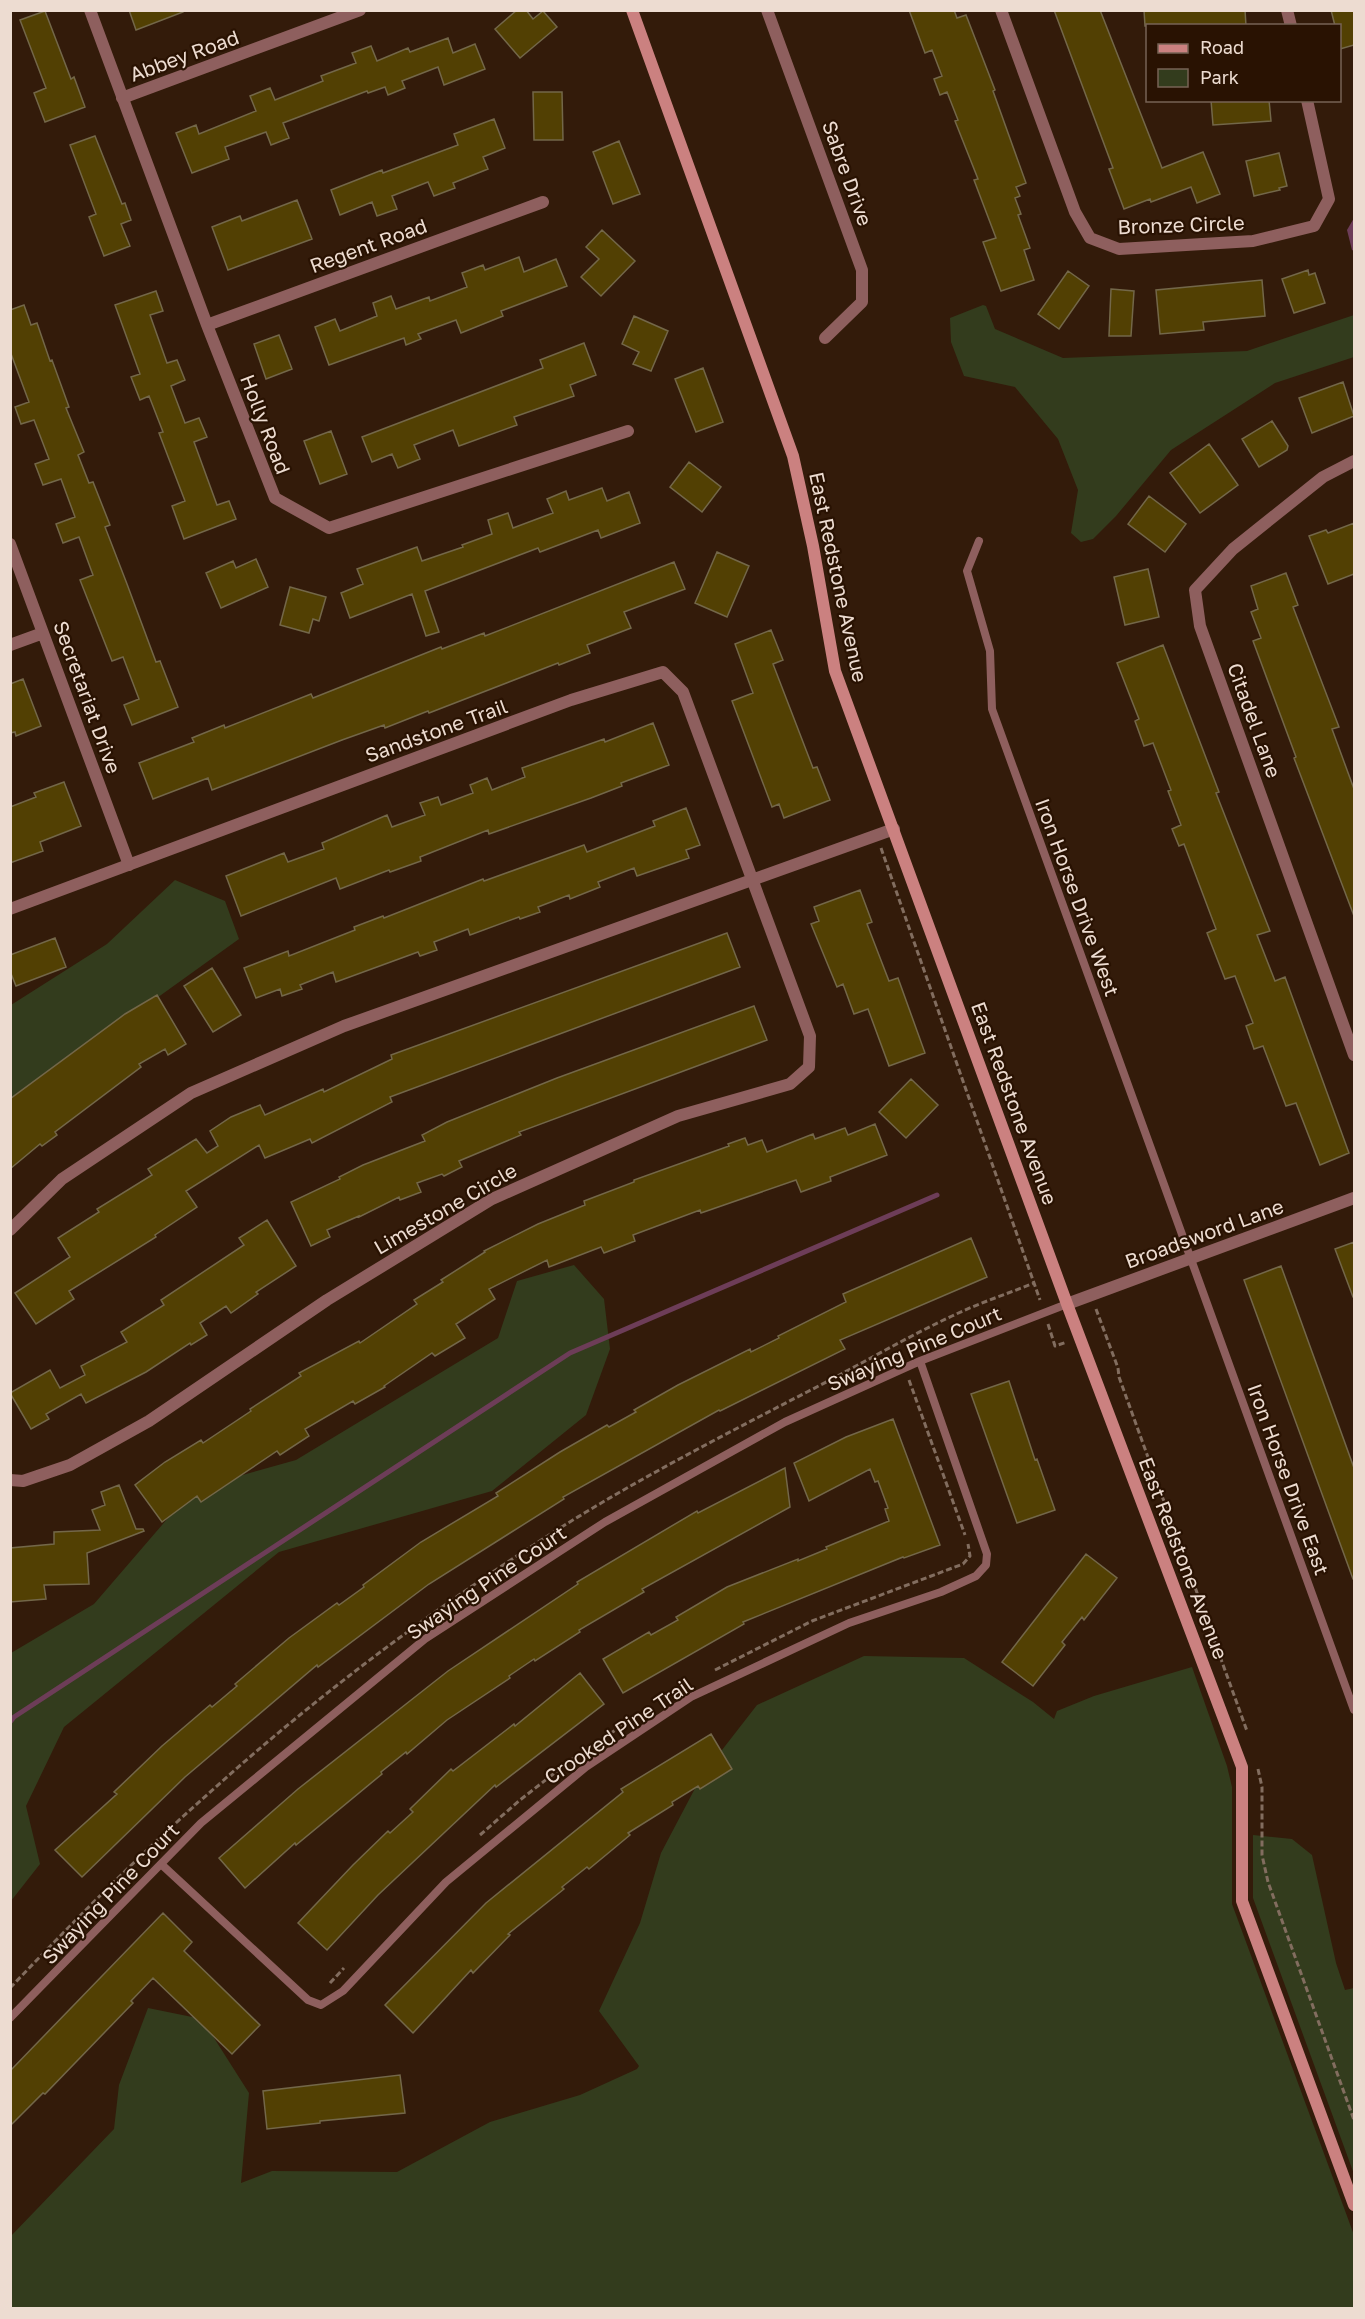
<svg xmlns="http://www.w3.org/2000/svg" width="1365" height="2319" font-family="'Golos Text',sans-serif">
  <rect width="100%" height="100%" fill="#331b0a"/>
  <path fill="#333c1d" d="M983,305L986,306L995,329L1063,358L1247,351L1354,315V357L1275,383L1171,450L1116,516L1093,539L1081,542L1071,533L1078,490L1058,439L1015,387L964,376L951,342L950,318Z
    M175,880L225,901L239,939L111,1031L11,1114V1005L107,944Z
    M574,1265L604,1299L610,1349L586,1415L492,1491L279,1552L64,1727L26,1806L40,1864L11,1901V1653L94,1604L193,1489L296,1460L498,1338L517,1281Z
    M864,1656L964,1658L1033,1702L1054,1719L1057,1711L1094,1696L1192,1667L1227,1766L1232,1787V1904L1354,2235V2308H11L10,2237L114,2129L119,2085L148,2008L202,2019L249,2093L241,2183L272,2171L397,2172L490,2122L580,2095L637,2069L639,2066L599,2011L640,1923L661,1853L701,1777L757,1705Z
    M1253,1835L1292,1839L1312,1855L1336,1963L1345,1990L1354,1988V2174L1253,1898Z"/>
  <path fill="#6d3d58" d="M1354,218V251L1352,250L1347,230Z"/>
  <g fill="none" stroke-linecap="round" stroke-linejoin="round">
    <path stroke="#6d3d58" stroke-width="5" d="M10,1722L14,1717L570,1353L937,1195"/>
  </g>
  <path fill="#524003" stroke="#736749" stroke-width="1.5" d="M129,10H183V12L136,30Z
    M517,10H526L533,19L543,11L557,27L520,58L495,29Z
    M909,10H954L957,18L966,15L995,90L993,91L1026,183L1016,187L1020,196L1015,198L1021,214L1018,215L1030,248L1024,250L1034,280L1001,291L983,242L996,238L974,180L978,179L955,121L958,120L947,92L940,95L934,79L942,76L932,50L925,53Z
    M1054,10H1100L1162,168L1203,152L1220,194L1197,203L1191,187L1151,202L1150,199L1124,209L1109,169L1113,168Z
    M1144,10H1245L1246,26H1145Z
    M1331,10H1354V45L1340,49V26H1335Z
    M45,11L71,79L74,77L85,107L45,122L34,93L46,88L20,20Z
    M448,38L453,53L475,44L485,69L444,85L438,67L402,81L405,88L388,95L385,87L368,93L367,91L283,123L289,138L271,145L266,132L225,147L229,159L192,173L176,133L196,125L199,134L256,111L250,96L270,88L275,100L323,81L321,76L356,63L352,53L371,46L377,61L408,48L410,52Z
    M533,92H562L563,140H534Z
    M1211,100H1269L1271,121L1213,125Z
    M494,119L505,148L483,157L488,169L453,183L455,188L434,196L428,182L392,196L397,209L377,216L372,202L340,215L331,190L382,170L383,173L458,145L454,134Z
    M95,136L122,204L125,203L131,220L121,224L130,246L104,256L89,217L96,214L70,145Z
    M619,141L640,194L613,204L593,152Z
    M1279,153L1287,186L1279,188L1280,190L1254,196L1246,161Z
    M297,200L312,239L228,270L212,227L240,216L242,221Z
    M602,230L635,261L601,296L581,277L599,259L586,247Z
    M519,257L524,272L556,259L567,286L501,311L503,316L461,333L456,320L418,334L421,339L406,345L404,338L329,365L315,327L335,319L340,331L377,316L373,303L391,296L396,309L429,297L430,301L467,287L462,273L483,265L485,270Z
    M1308,270L1309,275L1315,273L1325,303L1294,313L1282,279Z
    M1068,271L1089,286L1059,329L1038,314Z
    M1262,280L1265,316L1203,322L1204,330L1160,334L1156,290Z
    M1111,289L1134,291L1131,336H1109Z
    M156,291L163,311L150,315L167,363L177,360L185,380L171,386L185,423L199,418L207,437L194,442L217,505L229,501L236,519L184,539L172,506L185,501L159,433L163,432L149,396L140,400L131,377L140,374L115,305Z
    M24,305L31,325L37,323L50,361L52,360L69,407L66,408L84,452L78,455L89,483L93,482L110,525L105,527L127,584L156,662L160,661L178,707L132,725L124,705L139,699L123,657L112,661L80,580L93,575L79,537L63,543L56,524L75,517L61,479L43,485L35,464L49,459L34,420L21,424L15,407L29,402L10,351V310Z
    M634,316L668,331L651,371L633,364L639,352L622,344Z
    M279,335L292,369L266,379L254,344Z
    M584,343L596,375L570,385L574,396L514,417L517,425L459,446L453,430L414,445L420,459L398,468L392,454L372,462L362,437L543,368L540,360Z
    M703,368L723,422L696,432L675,379Z
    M1343,382L1354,416L1312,433L1299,398Z
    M1272,421L1288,446L1287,450L1259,467L1242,439Z
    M331,431L347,474L320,484L304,441Z
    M1209,444L1238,485L1200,513L1170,473Z
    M689,462L721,487L702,512L670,487Z
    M602,488L607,501L629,492L640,523L601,538L598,530L540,552L538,548L425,591L439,632L426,636L412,594L350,618L341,593L363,584L357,569L417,547L422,561L463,547L462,545L492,534L488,520L508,513L513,528L553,513L547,499L566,491L569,500Z
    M1149,496L1186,524L1165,552L1128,524Z
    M1354,523V574L1328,584L1309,536L1326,530L1328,533Z
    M717,552L749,566L727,617L695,603Z
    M256,559L268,587L221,608L206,573L233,561L236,568Z
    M674,562L685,589L624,612L631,628L587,645L590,653L559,665L558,663L429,713L428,711L385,728L384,725L342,740L212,790L208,778L153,799L139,763L194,742L192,738L224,725L225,728L311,694L313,698L441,647L442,649L484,633L485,636Z
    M1148,569L1159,617L1125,625L1114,577Z
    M1286,573L1298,605L1293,607L1339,727L1332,729L1354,789V916L1294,758L1296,757L1253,641L1261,638L1251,612L1258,609L1251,586Z
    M290,587L326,597L319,621L313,619L309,633L280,625Z
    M771,630L783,660L773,664L813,768L817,767L830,800L784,818L779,804L772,807L732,701L753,693L735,644Z
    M1163,645L1219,792L1216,793L1270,931L1257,935L1275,981L1285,977L1349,1153L1320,1165L1296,1103L1286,1106L1263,1046L1254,1049L1246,1026L1253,1023L1235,976L1225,979L1207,933L1216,929L1184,844L1179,846L1172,829L1181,825L1168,791L1171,790L1153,743L1144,746L1135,721L1139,719L1117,663Z
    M23,679L41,726L16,736L15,732L10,733V684Z
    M653,723L669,765L621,783L622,786L591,798L489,834L488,830L420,857L421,861L390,872L389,870L340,889L336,878L241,916L226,876L284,853L288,862L324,849L322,843L387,815L392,827L425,815L420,803L438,797L441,805L473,793L470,785L487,778L492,790L525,777L522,768L604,739L605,742Z
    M64,782L81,826L40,842L43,851L10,863V807L36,797L34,793Z
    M686,808L700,845L686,850L689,858L637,876L634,868L598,882L600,887L570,899L569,895L538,907L540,912L520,919L519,917L470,935L468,929L434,942L437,950L420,956L418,952L336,982L333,972L300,985L302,989L282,996L280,989L256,998L244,968L288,951L289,956L355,930L354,927L383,916L384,918L483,879L484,881L584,845L587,852L655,826L653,821Z
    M860,890L872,922L867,924L889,981L898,978L925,1053L889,1066L868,1009L854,1014L843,984L837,987L811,924L819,921L814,907Z
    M727,933L740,967L390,1097L392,1102L312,1143L310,1139L265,1158L259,1145L186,1191L197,1207L155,1235L156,1237L69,1291L74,1299L36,1324L15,1293L70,1257L58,1238L99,1212L97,1209L152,1175L148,1169L196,1139L207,1153L218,1146L210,1131L231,1117L260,1105L265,1115L323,1089L324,1092L392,1059L391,1055Z
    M55,938L66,967L16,986L10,971V955Z
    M212,968L241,1015L213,1032L184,986Z
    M157,995L186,1044L168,1055L165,1049L139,1064L141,1067L55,1132L57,1135L42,1146L40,1144L10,1169V1099L125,1014Z
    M754,1006L767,1040L519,1132L521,1135L459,1161L462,1167L444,1176L442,1174L417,1183L421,1192L400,1200L399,1197L359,1217V1216L327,1230L330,1237L311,1246L291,1202L340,1179L339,1177L363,1165L425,1141L422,1135L447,1122L557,1078Z
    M911,1079L938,1105L906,1138L879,1112Z
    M875,1124L887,1155L830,1177L831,1181L801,1192L796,1180L701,1213L700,1210L633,1235L635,1241L604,1253L601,1247L549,1267L547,1260L489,1289L495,1299L456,1324L465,1338L435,1356L432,1353L384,1386L385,1387L355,1404L353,1401L305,1429L309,1436L280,1455L277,1451L201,1502L197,1496L162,1522L135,1485L165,1462L201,1440L203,1443L251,1411L250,1409L301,1376L299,1373L359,1341L360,1343L417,1304L414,1300L443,1282L441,1280L485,1252L484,1251L538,1224L585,1205L584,1201L634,1182V1180L729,1146L728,1144L745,1138L748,1145L762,1140L767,1152L813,1134L815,1139L845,1128L848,1135Z
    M267,1220L296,1266L256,1292L258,1294L231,1313L226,1306L200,1323L207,1335L191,1345L190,1343L146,1372L86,1403L81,1394L46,1414L49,1419L31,1429L10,1393L50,1370L60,1388L85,1375L81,1366L127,1342L121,1332L164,1305L161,1300L244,1245L239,1238Z
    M971,1238L987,1277L840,1340L845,1349L720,1411L719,1410L563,1497L564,1499L429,1584L318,1667L317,1665L185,1777L82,1877L55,1850L117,1794L114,1792L162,1746L210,1705L212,1707L237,1686L235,1684L289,1638L337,1603L339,1605L364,1587L363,1585L421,1542L498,1496L496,1493L560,1452L607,1425L609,1427L636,1412L634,1410L678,1385L750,1349L751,1352L779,1338L778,1336L846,1302L843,1294Z
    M1354,1242V1297H1353L1335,1249Z
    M1281,1266L1354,1468V1579H1353L1244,1280Z
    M1009,1381L1035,1460L1037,1459L1055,1510L1017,1523L971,1394Z
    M893,1419L940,1545L904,1558L903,1557L743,1622L744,1624L623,1693L603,1659L649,1632L651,1635L678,1620L676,1617L727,1587L798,1559V1561L827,1549L826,1547L889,1521L885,1509L888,1508L878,1481L875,1482L870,1469L809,1501L794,1463L846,1437Z
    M785,1468L790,1507L642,1589L644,1592L579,1630L580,1632L535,1661L534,1659L509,1676L510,1678L447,1720L407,1754L406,1752L381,1772L382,1774L296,1845L295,1843L245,1888L219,1858L298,1789L448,1671L578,1584L577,1582L697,1511L698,1513Z
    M119,1485L136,1529H143L144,1531L87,1553L89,1584L44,1585L46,1599L10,1602V1548L54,1544V1532L100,1530L92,1510L105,1505L101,1492Z
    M1086,1554L1117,1578L1084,1620L1082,1617L1062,1642L1065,1645L1033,1686L1002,1662Z
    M580,1673L604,1704L496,1787L495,1785L378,1895L327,1950L298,1923L353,1865L388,1831L390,1833L413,1812L410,1809L451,1769L453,1771L514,1724L515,1726Z
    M711,1734L732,1769L700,1789L698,1786L672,1802L673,1805L628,1833L630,1835L589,1869L587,1867L562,1887L564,1889L508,1934L510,1935L473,1973L471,1970L413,2033L385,2005L486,1903L623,1792L621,1789Z
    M163,1913L192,1942L184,1951L260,2025L232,2054L153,1978L131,2001L133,2003L45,2094L43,2093L10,2126V2071Z
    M400,2075L405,2113L320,2121V2123L267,2129L263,2091Z"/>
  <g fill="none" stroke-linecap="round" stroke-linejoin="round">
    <path stroke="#826d5f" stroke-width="3" stroke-dasharray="6 3" stroke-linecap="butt" d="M881,848L1040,1300
      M1096,1309L1118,1368L1119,1377L1247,1731
      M1048,1324L1055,1346L1067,1342
      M909,1380L965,1535
      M715,1670L812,1621L963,1564L970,1556L968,1544
      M587,1749L641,1713
      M1258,1769L1262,1787V1855L1268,1882L1354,2120
      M480,1835L520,1800L579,1754
      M330,1983L344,1968
      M10,1988C74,1921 139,1855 208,1794C314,1698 429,1612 549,1535C632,1482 720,1437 807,1392C856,1367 903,1339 952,1316C979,1303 1007,1294 1034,1283"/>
    <path stroke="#8e5f5e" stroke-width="8" d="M979,541L967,571L990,651L992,709L1354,1710
      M161,1864L308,2000L321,2005L343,1991L446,1882L586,1767L691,1697L849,1623L941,1592L976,1576L986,1565L987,1554L920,1361
      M10,2018L201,1823L425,1639L605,1522L785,1422L920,1361L1067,1304"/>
    <path stroke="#8e5f5e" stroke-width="12" d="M90,10L207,325L275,498L329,528L628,431
      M767,10L862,270V302L825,338
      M1001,10L1075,212L1090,238L1119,249L1253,241L1314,226L1329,199L1307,100
      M1287,10L1291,26
      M122,98L360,10
      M207,325L543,202
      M1354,461L1323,477L1233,549L1195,590L1200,626L1354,1055
      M10,544L129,865
      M10,645L43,633
      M10,909L571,700L663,672L683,692L810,1036L809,1067L790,1084L678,1116L492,1199L327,1300L149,1421L70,1465L23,1481L10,1480
      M10,1230L62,1179L191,1093L344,1026L894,829
      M1067,1304L1354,1198"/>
    <path stroke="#cb8180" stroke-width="12" d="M632,10L793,456L813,546L835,671L1067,1304L1242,1767V1901L1354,2205"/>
  </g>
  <g text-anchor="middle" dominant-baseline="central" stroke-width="4.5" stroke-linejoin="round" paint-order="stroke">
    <g font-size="20" fill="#eddcd1" stroke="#291202">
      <text transform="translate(184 55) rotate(-20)">Abbey Road</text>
      <text transform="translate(848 173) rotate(70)">Sabre Drive</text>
      <text transform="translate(1181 224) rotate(-2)">Bronze Circle</text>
      <text transform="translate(368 245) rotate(-20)">Regent Road</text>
      <text transform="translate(266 424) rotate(69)">Holly Road</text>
      <text transform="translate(839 577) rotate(78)">East Redstone Avenue</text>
      <text transform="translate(88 697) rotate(70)">Secretariat Drive</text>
      <text transform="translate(1255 720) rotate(70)">Citadel Lane</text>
      <text transform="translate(436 730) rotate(-20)">Sandstone Trail</text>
      <text transform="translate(1078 897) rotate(70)">Iron Horse Drive West</text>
      <text transform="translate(1015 1103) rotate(70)">East Redstone Avenue</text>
      <text transform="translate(445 1208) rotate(-30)">Limestone Circle</text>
      <text transform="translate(1204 1233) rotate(-20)">Broadsword Lane</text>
      <text transform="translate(914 1348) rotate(-23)">Swaying Pine Court</text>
      <text transform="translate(1289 1479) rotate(70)">Iron Horse Drive East</text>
      <text transform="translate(1184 1558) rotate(69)">East Redstone Avenue</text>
      <text transform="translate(486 1582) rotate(-34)">Swaying Pine Court</text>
      <text transform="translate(618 1730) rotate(-34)">Crooked Pine Trail</text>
      <text transform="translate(110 1893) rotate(-46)">Swaying Pine Court</text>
    </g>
  </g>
  <rect width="1365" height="2319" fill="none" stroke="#eddcd1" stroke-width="24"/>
  <rect x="1146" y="24" width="195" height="78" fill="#291202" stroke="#776355" stroke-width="1.5"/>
  <rect x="1158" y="44" width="30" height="9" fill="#cb8180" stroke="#776355" stroke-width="1.5"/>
  <text x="1200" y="54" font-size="18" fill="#eddcd1">Road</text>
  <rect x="1158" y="69" width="30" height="18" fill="#333c1d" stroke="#776355" stroke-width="1.5"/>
  <text x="1200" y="84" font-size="18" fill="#eddcd1">Park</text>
</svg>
